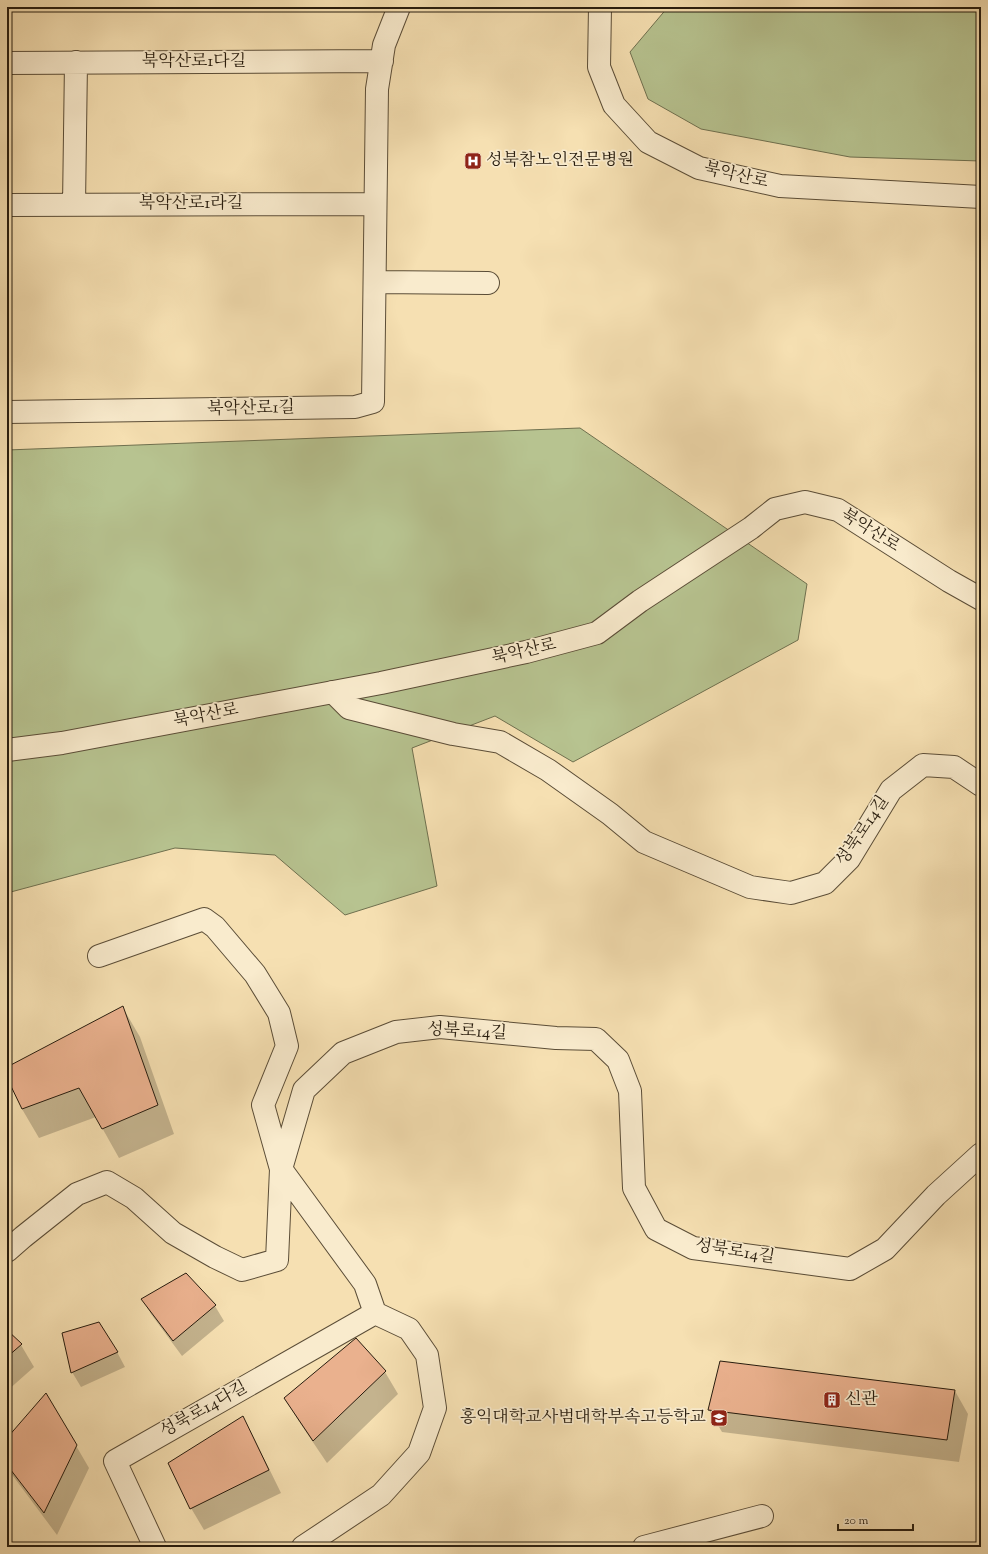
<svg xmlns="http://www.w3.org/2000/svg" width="988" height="1554" font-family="'Sorts Mill Goudy','Noto Serif KR',serif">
  <rect width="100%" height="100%" fill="#f6e0b2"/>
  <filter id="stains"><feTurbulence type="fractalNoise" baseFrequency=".005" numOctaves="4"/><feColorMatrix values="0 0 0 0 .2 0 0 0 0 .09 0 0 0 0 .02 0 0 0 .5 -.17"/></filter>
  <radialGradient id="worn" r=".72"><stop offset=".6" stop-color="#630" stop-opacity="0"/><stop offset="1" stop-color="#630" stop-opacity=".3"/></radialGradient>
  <path fill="#b7c390" stroke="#6f704f" d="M668,7H981V161L850,157L701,129L648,99L630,52Z
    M580,428L807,584L798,640L573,762L495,716L412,748L437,886L345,915L275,855L175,848L7,893V450Z"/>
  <path fill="#0003" d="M123,1008L140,1037L174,1134L119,1158L96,1117L39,1138L22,1109L7,1076V1069Z
    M185,1274L215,1306L224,1321L182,1356L151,1314L142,1299Z
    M7,1331L21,1345L34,1367L7,1391Z
    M117,1352L125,1367L81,1387L72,1372Z
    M721,1362L955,1391L968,1414L959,1462L722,1432L709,1410Z
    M385,1372L398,1394L327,1463L298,1420L285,1398Z
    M46,1394L89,1468L57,1535L7,1468V1439Z
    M243,1418L255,1440L281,1493L204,1530L191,1508Z"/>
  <path fill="#eab18e" stroke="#271c0e" d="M123,1006L158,1105L102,1129L79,1088L22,1109L7,1078V1067Z
    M186,1273L216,1305L173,1341L141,1299Z
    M99,1322L118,1352L71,1373L62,1333Z
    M7,1330L22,1344L7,1357Z
    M356,1338L386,1371L313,1441L284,1398Z
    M720,1361L955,1390L947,1440L708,1410Z
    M46,1393L77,1445L44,1513L7,1465V1438Z
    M243,1416L269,1470L190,1509L168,1463Z"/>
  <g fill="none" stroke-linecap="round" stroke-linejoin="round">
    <defs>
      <path id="minor" d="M7,63L382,61
        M7,205L375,204
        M74,205L76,62
        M375,282L488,283
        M7,412L355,407L373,402L377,89L384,45L399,7
        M333,692L349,708L453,734L500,742L548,770L610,814L644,842L750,887L791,893L825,883L849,859L891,790L923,765L954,767L981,785
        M7,1251L23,1237L77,1194L107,1182L134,1198L173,1233L215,1257L242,1270L277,1260L281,1169L263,1105L287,1046L279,1013L255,974L215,927L204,919L99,956
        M155,1547L115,1461L375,1313
        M303,1547L381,1495L419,1453L435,1408L427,1355L409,1329L375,1313L365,1284L281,1169L304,1090L343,1053L396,1032L440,1027L556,1038L596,1039L618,1060L630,1091L634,1188L656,1229L693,1248L850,1269L885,1249L936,1195L981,1154
        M644,1547L762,1516"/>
      <path id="tertiary" d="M600,7L599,67L614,105L648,142L699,168L780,186L981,197
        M7,750L62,743L381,683L526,652L597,633L640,601L751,528L775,509L805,502L838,510L949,581L981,599"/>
    </defs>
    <use href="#minor" stroke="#5b4d37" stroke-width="24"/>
    <use href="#tertiary" stroke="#5b4d37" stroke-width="24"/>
    <use href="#minor" stroke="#f9ebcd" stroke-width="22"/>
    <use href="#tertiary" stroke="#f9ebcd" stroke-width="22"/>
  </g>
  <defs>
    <symbol id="hospital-square" viewBox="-11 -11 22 22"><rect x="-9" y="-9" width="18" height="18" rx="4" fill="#8f2418" stroke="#f9ebcd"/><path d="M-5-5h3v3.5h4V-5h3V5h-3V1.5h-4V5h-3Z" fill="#fff"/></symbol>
    <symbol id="building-square" viewBox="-11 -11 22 22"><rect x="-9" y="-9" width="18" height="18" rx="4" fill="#8f2418" stroke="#f9ebcd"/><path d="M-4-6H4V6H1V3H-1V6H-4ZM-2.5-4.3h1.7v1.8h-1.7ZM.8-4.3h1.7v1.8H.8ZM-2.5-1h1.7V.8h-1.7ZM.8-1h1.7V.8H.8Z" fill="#fff"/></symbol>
    <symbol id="school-square" viewBox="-11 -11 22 22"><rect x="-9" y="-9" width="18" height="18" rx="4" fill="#8f2418" stroke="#f9ebcd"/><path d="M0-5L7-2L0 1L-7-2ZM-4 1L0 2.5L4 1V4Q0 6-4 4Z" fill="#fff"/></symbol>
  </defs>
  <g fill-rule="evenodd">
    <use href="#hospital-square" x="463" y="151" width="20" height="20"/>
    <use href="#building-square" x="822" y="1390" width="20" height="20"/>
    <use href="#school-square" x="709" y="1408" width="20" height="20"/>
  </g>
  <g text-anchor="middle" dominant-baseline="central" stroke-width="3.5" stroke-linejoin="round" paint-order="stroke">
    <g font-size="17" fill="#271c0e" stroke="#f9ebcd">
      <text x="194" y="62">북악산로1다길</text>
      <text transform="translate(736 176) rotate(13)">북악산로</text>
      <text x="191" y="204">북악산로1라길</text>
      <text transform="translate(251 409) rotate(-1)">북악산로1길</text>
      <text transform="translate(870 531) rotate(32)">북악산로</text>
      <text transform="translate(524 652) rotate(-13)">북악산로</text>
      <text transform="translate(206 716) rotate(-11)">북악산로</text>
      <text transform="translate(863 831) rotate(-56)">성북로14길</text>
      <text transform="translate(467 1032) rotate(3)">성북로14길</text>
      <text transform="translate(735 1252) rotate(9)">성북로14길</text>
      <text transform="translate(204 1410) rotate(-29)">성북로14다길</text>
    </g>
    <g font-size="17" fill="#271c0e" stroke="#f9ebcd" text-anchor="start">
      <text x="486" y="161">성북참노인전문병원</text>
      <text x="845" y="1400">신관</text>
      <text x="706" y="1418" text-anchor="end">홍익대학교사범대학부속고등학교</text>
    </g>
  </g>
  <rect width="988" height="1554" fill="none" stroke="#f6e0b2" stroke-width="24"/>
  <rect x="8" y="8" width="972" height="1538" fill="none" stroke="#271c0e" stroke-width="2"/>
  <rect x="12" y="12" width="964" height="1530" fill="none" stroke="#271c0e"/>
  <path d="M838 1524v6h75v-6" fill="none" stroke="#271c0e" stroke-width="2"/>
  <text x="844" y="1524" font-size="12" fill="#271c0e" stroke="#f9ebcd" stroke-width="3" paint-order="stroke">20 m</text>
  <rect width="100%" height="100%" filter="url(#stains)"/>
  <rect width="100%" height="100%" fill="url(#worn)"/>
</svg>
